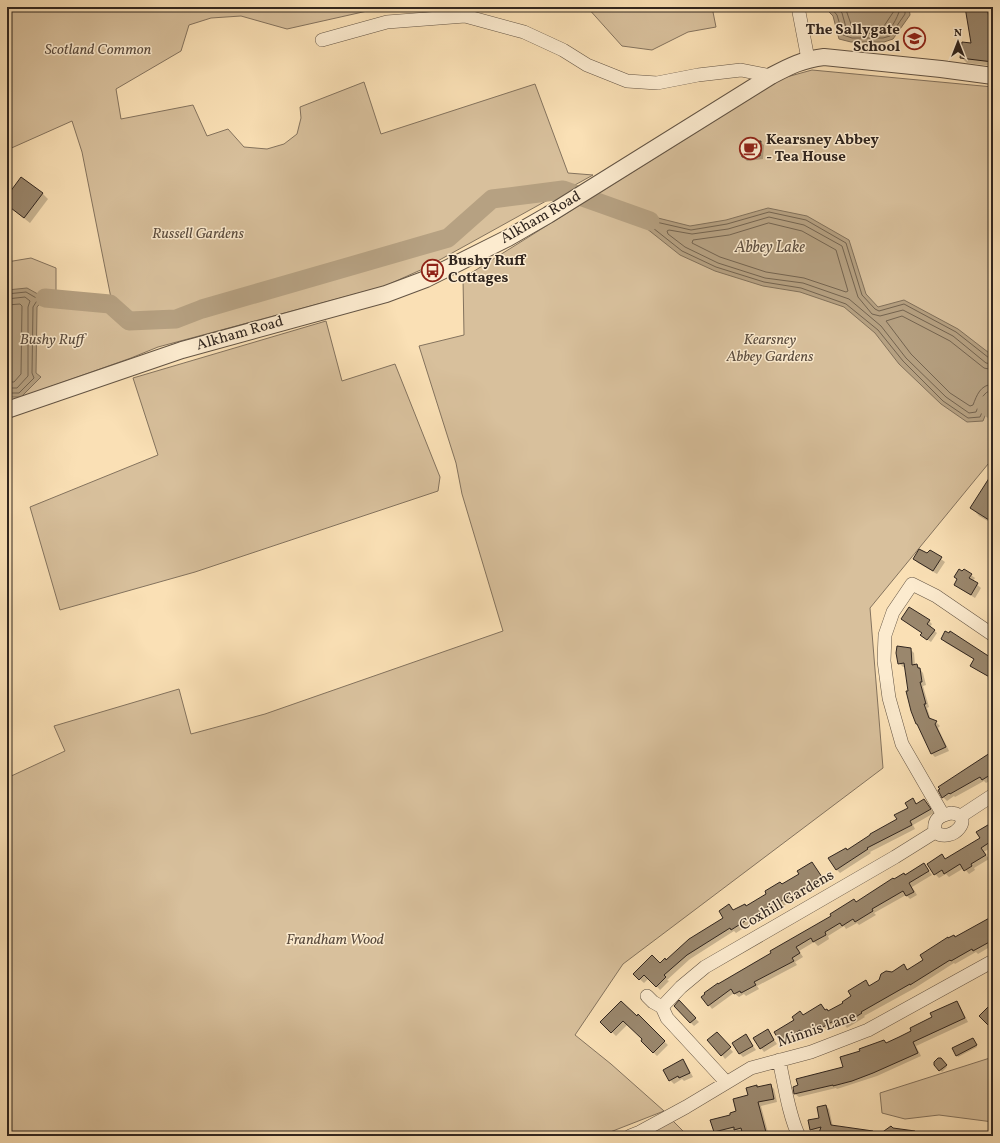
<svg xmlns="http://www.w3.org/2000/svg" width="1000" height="1143" font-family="Vollkorn,serif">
  <rect width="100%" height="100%" fill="#fae0b5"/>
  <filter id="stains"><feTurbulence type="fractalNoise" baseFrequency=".005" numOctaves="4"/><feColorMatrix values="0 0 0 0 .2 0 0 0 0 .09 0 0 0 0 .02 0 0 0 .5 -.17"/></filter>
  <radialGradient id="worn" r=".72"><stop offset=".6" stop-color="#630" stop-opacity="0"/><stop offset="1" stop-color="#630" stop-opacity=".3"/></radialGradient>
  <path fill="#d8c09c" stroke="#84735e" d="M7,7H385L287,29L241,16L211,18L189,25L181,51L116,89L121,119L193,105L207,136L228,129L244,147L267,149L284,144L297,134L301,118L300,107L364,82L381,134L535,84L568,173L593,175L425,268L385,286L158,347L131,358L7,402V262L31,258L56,268V295L111,298L82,152L72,121L7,150Z
    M587,7H712L716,27L688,32L652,50L622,46Z
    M812,70L993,87V458L870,608L883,768L623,964L575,1035L611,1064L664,1111L600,1136H515L510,1134L509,1136H7V778L65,751L54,726L179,689L191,734L265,714L503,631L462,494L456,463L419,346L464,335L463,278L783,78Z
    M326,321L342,381L395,364L440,477L438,491L195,572L60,610L30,507L158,455L133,378Z
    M993,1057V1122L939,1115L905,1119L882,1113L880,1093Z
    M669,1117L688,1136H630Z"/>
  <path fill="#b6a182" stroke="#81705a" d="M824,7H909L910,15L893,39L884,42H851L839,39L833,16Z
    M768,208L807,216L849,240L866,294L878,307L904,300L958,329L993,356V395L983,421L967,422L941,404L899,364L875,333L844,307L800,292L763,286L715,271L680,255L646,228L654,217L690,226L726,220Z
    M27,288L45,298L37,307L36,373L41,377L21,397H7V290Z"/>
  <path fill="#0003" d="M966,7H990L992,9L993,68L992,66L967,63L961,57L972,44Z
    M760,142L764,145L763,159L747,161L743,157Z
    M42,193L48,199L30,223L7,205V198Z
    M993,474V524L979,516L972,508Z
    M930,551L945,562L937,574L918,563L914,559L928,555Z
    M971,575L975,578L973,581L981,588L975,598L959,588L955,585L958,580L955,577Z
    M903,619L929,621L932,624L930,627L937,633L931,642L925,638L923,633Z
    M942,639L993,660V679L975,669L972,666L975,660L946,643Z
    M910,649L914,653L915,665H917L923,673L926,685L923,686L929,707L927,708L931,720L936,722L940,726L938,728L949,751L935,757L932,754L909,691L905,667H903L899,663Z
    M993,752V779L986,783L984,781L955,797L954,796L947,801L943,797Z
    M913,800L917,804L924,800L934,813L913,825L915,829L870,852L871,853L840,873L836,869L848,851L898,820L909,808Z
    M993,821V846L984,852L989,859L974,868L975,870L969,874L964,868L949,877L946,874L939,878L935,874L929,864L942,856L946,860L981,838L977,832Z
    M812,863L825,881L778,909L776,907L736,933L734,931L690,959L667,980L669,981L660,990L649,978L644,983L634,974L666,961L724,918L729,905L734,911L746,907L800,874Z
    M924,864L932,875L912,887L917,895L910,899L906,895L874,913L876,915L859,925L857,923L846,929L844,926L828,936L829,939L818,946L814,942L799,951L803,957L795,962L797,965L757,986L759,989L746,996L744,994L739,997L734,993L712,1009L709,1005L718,985L856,902Z
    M993,915V945L978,954L976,952L955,964L954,963L915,988L864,1016L865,1017L847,1028L842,1021L827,1030L824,1027L807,1038L803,1034L785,1045L782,1042L804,1016L821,1005L829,1012L853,997L866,981L870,987L904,966L908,970L956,938L990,919L989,917Z
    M679,1002L699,1022L694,1026L690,1022Z
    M957,1002L960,1006L968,1022L916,1046L921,1056L877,1076L837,1089L836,1088L799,1097L795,1094L886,1044L913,1031Z
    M638,1016L668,1045L657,1056L642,1041L644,1039L628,1024L616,1036L602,1022L637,1017Z
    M768,1031L777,1044L764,1052L761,1048Z
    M746,1036L756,1050L743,1057L739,1053Z
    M720,1037L733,1052L725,1059L722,1055Z
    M974,1041L977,1047L958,1057L957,1055Z
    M941,1059L947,1067L942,1072L935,1065Z
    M683,1060L686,1064L693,1077L684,1081L682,1079L674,1084L670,1080Z
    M770,1085L774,1089L777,1102L761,1106L769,1136H744L743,1132L739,1133L736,1130L718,1135L715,1131L738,1112L756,1086L759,1088Z
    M826,1106L829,1109L833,1127L883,1132L893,1129L931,1134L933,1136H820L821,1131L814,1132L811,1129L820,1118Z
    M985,1132L993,1133V1136H984Z
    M782,1133L785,1136H774Z"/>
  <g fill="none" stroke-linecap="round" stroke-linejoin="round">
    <path stroke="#746450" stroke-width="1" d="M830,7L837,15L843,35L852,38H883L890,36L905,14V7
      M837,7L842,13L847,31C854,33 880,35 886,32C892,29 900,13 900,7
      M845,7L852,27H881L884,26L894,11V7
      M769,223L802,231L836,250L848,291L846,292L804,278L766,272L720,257L692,243L693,240L729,235Z
      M7,294L26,292L38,299L33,307L32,373L34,378L19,393H7
      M7,299L25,297L30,301L28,307V376L17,388H7
      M7,305L20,304L22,306L21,374L14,382H7
      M993,359L989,358L956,332L904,304L879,311L875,309L862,295L846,243L806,220L769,212L727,224L691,230L656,222L652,226L653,228L682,251L716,267L764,282L801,288L846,304L878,330L903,361L943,401L968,418L980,417L988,398L993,396
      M993,364L986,363L953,336L903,310L880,316L872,314L858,297L842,246L804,225L769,217L728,229L692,234L669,230L667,231L668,234L685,247L718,263L765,278L803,283L849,299L881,326L906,358L946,397L969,413L976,412C980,403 982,391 993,390
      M993,370L984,368L950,341L902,316L886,321L911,354L950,393L970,406L973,405C977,395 980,385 993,384"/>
    <path stroke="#b6a182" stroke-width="19" d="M45,298L110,304L129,321L176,319L202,309L448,238L492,199L563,190L650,221
      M986,405L993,410"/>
  </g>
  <path fill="#9a876d" stroke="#31261f" d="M965,7H987L993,39V62L960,58L962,42L971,43Z
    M761,141L760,156L742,157V142Z
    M21,177L43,193L24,218L7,205V196Z
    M993,472V513L989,520L970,508Z
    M919,549L927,553L930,550L942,557L933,571L913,559Z
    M959,569L962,571L964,569L972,574L969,578L978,583L971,595L954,585L957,579L954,577Z
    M909,607L930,620L927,624L935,630L927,640L920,635L922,633L901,619Z
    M945,631L949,633L950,631L993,659V679L970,666L974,659L941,639Z
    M897,646L911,648L912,665L917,664L918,668H920L922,682H920L926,704H924L929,718L937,721L935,724L946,747L931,754L917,724H916L911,711L906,691H908L904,663L898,664L896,653Z
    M993,751V770L988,773L990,775L982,780L980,777L950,794L949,793L942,798L938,790L940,789L938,787Z
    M913,798L916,804L924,799L931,809L910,821L912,825L867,848L868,849L836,870L828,858L846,848L847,850L870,835V834L897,819L894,815L908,808L905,803Z
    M993,822V840L981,848L986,855L971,864L972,866L964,871L960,864L944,874L942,870L934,875L927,864L942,854L945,859L980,838L976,832Z
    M812,862L822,877L773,906L772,904L731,930L730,928L687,955L664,975L666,977L656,987L644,975L639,980L633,974L652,955L660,963L665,958L666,960L689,939L723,918L719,911L729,904L733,910L745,904L746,906L766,894L765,891L780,882L782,884L799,874L797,871Z
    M924,863L929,871L909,883L914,892L906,896L903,891L872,909L873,911L855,922L853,919L842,926L840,923L825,932L826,935L813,942L811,938L796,947L800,953L792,958L794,961L754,982L756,985L741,993L740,991L734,994L731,989L708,1006L701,997L705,994L704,993L718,983V984L771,953L770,951L831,916L830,914L854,899L856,902L893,878L894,879L904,873L905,875Z
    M993,916V940L973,951L972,949L951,961L950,960L910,985V984L861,1012L862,1013L843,1025L839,1018L823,1027L821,1024L803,1035L800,1030L781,1043L774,1032L794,1020L792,1017L800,1011L803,1015L821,1004L825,1010L827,1009L828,1011L843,1003L842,1002L851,996L848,991L866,980L869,986L879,980L881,974L886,971L892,972L904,964L907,970L923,960L920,955L948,937V938L954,935L955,937Z
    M679,1000L696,1018L690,1023L674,1006Z
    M621,1001L637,1016L638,1014L665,1041L653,1053L641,1041L642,1039L623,1021L611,1033L600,1022Z
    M957,1001L965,1018L913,1042L918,1053L873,1073L852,1081L833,1086V1085L794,1094L793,1087L798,1085L796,1079L843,1067L840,1057L860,1051L859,1049L884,1040L886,1043L899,1037L911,1031L910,1028L932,1017L930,1013Z
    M988,1007L993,1012V1030L979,1016Z
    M768,1029L774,1040L760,1049L753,1038Z
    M717,1032L731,1047L721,1056L707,1040Z
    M746,1034L753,1046L739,1054L732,1043Z
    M973,1038L977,1045L956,1056L952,1048Z
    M938,1058H941L947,1065L939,1071L934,1065V1062Z
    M683,1059L690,1073L679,1078L678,1076L669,1081L663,1070Z
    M771,1084L774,1099L758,1102L767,1136H743L741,1128L734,1130V1127L714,1132L710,1120L730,1115V1113L736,1111L733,1099L748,1095L746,1088L757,1085V1087Z
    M826,1105L831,1125L873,1131L872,1136H818L821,1127L810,1130L808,1120L819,1118L817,1107Z
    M891,1126L893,1128L915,1131V1136H877Z"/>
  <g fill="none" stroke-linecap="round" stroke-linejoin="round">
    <defs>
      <path id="minor" d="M798,7L808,59
        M322,40L387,22L465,16L524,32L563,50L587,65L627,81L657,83L698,75L741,70L771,76
        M951,813C976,815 953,845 935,832C933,819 939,816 951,813Z
        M943,815L902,744L889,698L884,661L885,635L893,612L912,584L936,596L993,635
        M961,816L993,795
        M647,996L653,1002L662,1007L667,1018L726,1082
        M662,1007L681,987L705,967L895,857L935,832
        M779,1060C784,1082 789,1117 799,1136
        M630,1136L640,1132L686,1107L751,1068L811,1052L868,1030L993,961"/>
      <path id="tertiary" d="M7,410L182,350L386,294L426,279L508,238L548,215L771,76C790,66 801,60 824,57L941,69L993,76"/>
    </defs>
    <use href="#minor" stroke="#635444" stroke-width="14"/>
    <use href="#tertiary" stroke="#635444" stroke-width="18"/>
    <use href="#minor" stroke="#fcebcf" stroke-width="13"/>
    <use href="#tertiary" stroke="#fcebcf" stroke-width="16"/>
  </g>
  <defs>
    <symbol id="school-ring" viewBox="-11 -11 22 22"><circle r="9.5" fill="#fcebcf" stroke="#8f2418" stroke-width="1.5"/><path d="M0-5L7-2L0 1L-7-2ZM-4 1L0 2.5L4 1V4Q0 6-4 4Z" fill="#8f2418"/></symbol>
    <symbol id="cafe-ring" viewBox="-11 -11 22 22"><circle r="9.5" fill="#fcebcf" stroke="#8f2418" stroke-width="1.5"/><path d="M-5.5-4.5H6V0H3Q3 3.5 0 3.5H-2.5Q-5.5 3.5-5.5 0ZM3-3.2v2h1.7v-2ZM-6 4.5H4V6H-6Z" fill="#8f2418"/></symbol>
    <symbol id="bus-ring" viewBox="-11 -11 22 22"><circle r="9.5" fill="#fcebcf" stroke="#8f2418" stroke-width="1.5"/><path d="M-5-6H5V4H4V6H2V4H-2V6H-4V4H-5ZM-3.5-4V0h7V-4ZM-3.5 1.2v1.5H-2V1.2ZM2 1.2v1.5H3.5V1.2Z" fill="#8f2418"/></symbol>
  </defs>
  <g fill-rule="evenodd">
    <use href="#school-ring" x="902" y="26" width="25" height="25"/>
    <use href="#cafe-ring" x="738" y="136" width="25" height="25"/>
    <use href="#bus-ring" x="420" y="258" width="25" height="25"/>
  </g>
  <g text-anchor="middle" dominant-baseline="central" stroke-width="3" stroke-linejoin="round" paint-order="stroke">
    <g font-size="15" font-weight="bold" fill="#31261f" stroke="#fcebcf" text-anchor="start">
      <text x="900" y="30" text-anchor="end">The Sallygate<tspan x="900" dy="17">School</tspan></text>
      <text x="766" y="140">Kearsney Abbey<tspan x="766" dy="17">- Tea House</tspan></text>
      <text x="448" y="261">Bushy Ruff<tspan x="448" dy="17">Cottages</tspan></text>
    </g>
    <g font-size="15" font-style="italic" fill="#5b4c3e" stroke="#fcebcf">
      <text x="98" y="50">Scotland Common</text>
      <text x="198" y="234">Russell Gardens</text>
      <text x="52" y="340">Bushy Ruff</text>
      <text x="770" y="340">Kearsney<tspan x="770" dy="17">Abbey Gardens</tspan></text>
      <text x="335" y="940">Frandham Wood</text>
    </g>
    <g font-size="15" fill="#31261f" stroke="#fcebcf">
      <text transform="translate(541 218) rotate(-30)">Alkham Road</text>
      <text transform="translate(240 334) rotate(-16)">Alkham Road</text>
      <text transform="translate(787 901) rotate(-30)">Coxhill Gardens</text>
      <text transform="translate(817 1030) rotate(-19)">Minnis Lane</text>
    </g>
    <g font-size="16" font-style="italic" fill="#605142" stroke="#fcebcf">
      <text x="770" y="248">Abbey Lake</text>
    </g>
  </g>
  <rect width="1000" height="1143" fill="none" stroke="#fae0b5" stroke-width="24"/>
  <rect x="8" y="8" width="984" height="1127" fill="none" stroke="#31261f" stroke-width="2"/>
  <rect x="12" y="12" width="976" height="1119" fill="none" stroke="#31261f"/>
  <g transform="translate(958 42)" stroke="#fcebcf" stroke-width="3" paint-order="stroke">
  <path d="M0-3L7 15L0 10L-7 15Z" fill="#31261f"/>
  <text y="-6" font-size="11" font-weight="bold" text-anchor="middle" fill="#31261f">N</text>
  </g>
  <rect width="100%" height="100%" filter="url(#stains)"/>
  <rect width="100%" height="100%" fill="url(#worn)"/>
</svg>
